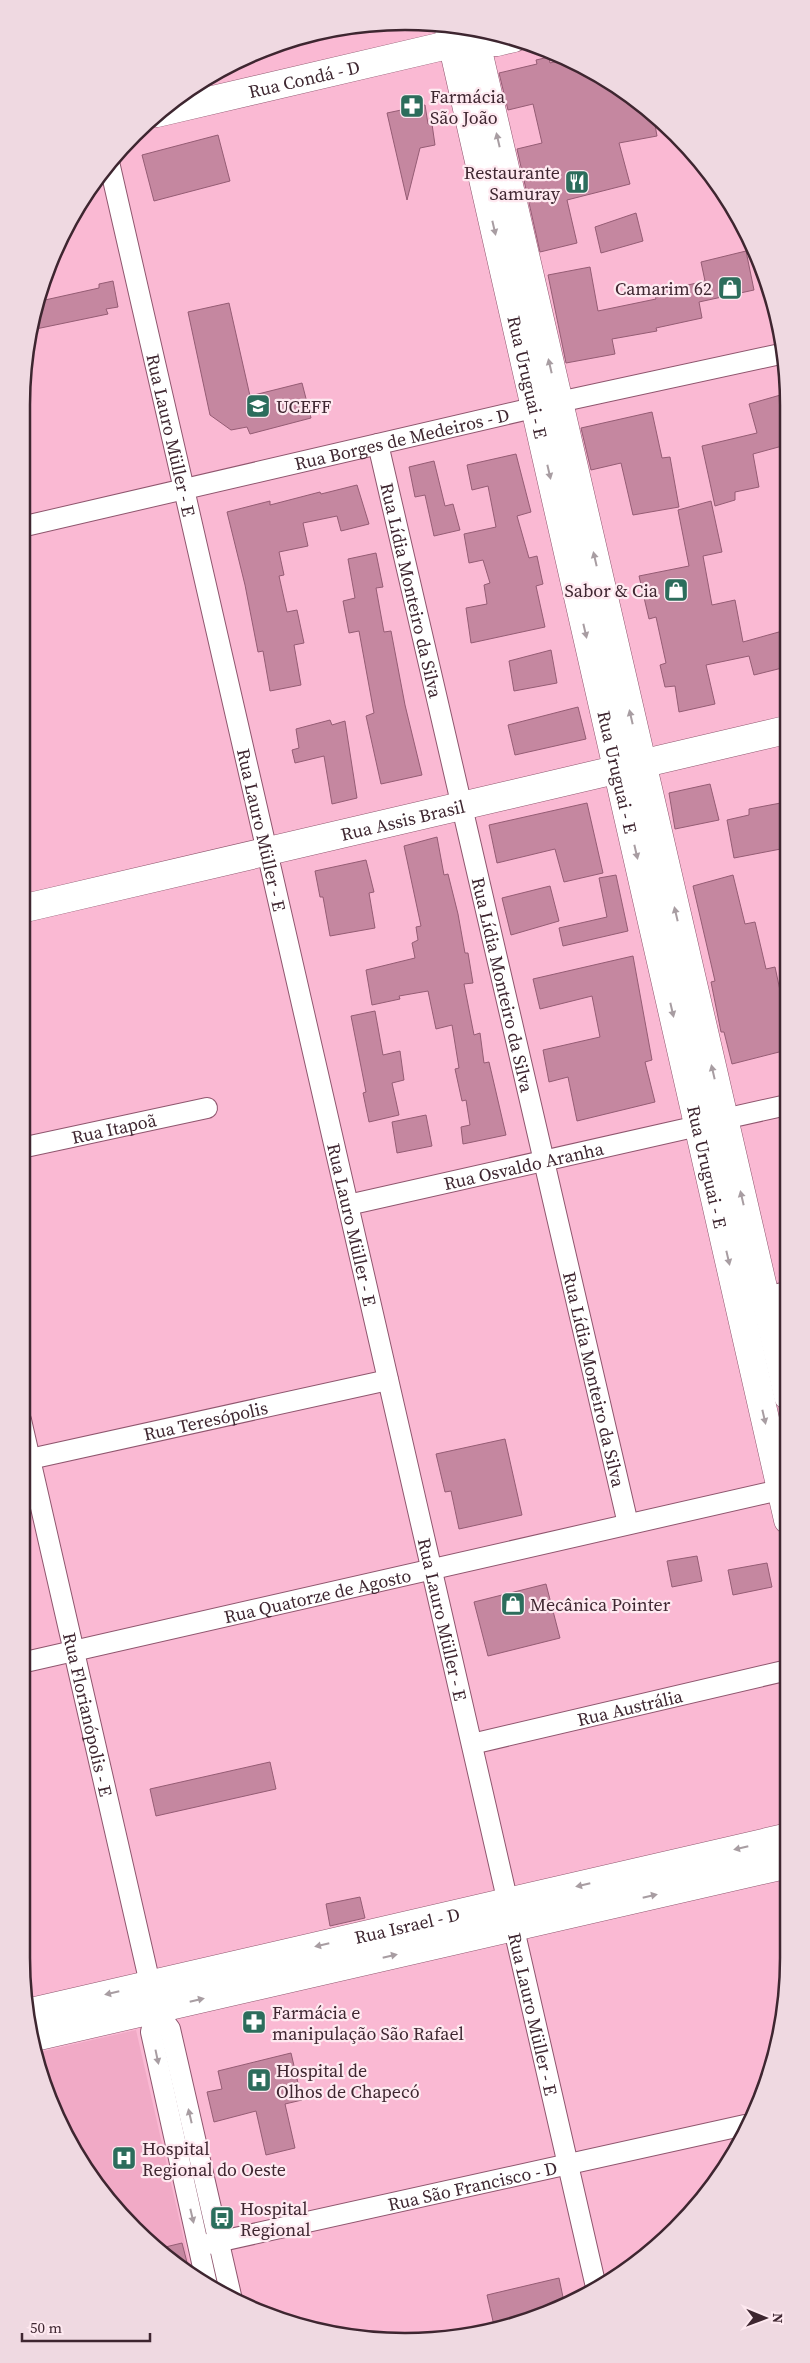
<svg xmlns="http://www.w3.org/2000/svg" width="810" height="2363" font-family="'Source Serif 4',serif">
  <rect width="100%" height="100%" fill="#fab9d3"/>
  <path fill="#f1aac6" d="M136,2030L192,2275L172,2263L117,2211L50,2105L35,2053Z"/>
  <path fill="#c587a0" stroke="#955c74" d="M549,57L550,63L565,59L597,73L654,119L657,136L619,143L630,184L567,200L577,243L540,252L517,149L542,143L533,104L508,110L499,73L537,64L536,60Z
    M425,105L428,124H432L435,145L420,148L407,200L387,113Z
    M218,135L230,181L154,201L142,155Z
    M636,213L643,241L601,253L595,227Z
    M746,251L754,290L699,302L702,318L656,328L657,331L612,339L615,354L566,363L548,275L590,267L598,311L656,299L654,293L705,281L701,262Z
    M113,281L118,307L106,309L108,314L31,330L36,302L99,288V284Z
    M229,303L250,396L302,383L311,418L250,434L247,427L231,430L210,415L188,312Z
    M784,394L786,445L753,454L759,487L735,492V500L715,506L702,446L757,433L749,404Z
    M652,412L662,458L670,457L679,507L633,515L621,463L591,470L581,428Z
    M516,454L531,512L517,516L529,558L537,556L543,584L536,586L545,627L471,643L466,608L487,604L484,585L490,583L483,560L469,563L464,534L496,527L488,486L472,490L467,465Z
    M434,461L445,506L453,504L460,530L434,536L425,495L415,497L409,467Z
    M357,485L369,524L341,531L337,516L303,523L308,546L279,552L284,575L279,576L287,612L297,610L304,643L294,645L301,685L270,691L263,651L258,652L245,585L227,512L270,501V505L320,492L321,494Z
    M711,501L722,552L703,556L712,605L735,600L743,642L786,630V667L754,675L749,656L706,665L715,704L679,712L675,686L665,687L660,665L666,663L656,617L649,619L639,576L689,566L678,510Z
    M376,553L383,587L376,588L384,632L391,631L405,705L422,775L381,784L366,716L374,713L359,631L349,633L343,601L355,598L348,559Z
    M551,650L557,683L514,691L509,661Z
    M578,707L586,739L515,755L508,725Z
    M330,720L332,725L345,721L357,798L332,804L324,756L295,763L292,750L299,748L296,729Z
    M710,784L719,820L675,829L669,793Z
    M786,802V848L734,858L727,820L749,815V809Z
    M587,803L603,873L564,882L555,849L497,863L489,825Z
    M437,837L444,875L448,874L458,914L465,953H468L473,983L464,984L474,1035L480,1033L484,1063L489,1062L506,1135L463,1144L461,1127L470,1125L466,1100L462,1101L455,1069L459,1068L452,1025L436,1029L428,991L399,996L400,999L372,1005L366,970L415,958L412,943L418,940L416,927L421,926L404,846Z
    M366,860L374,892L369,893L375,928L330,936L323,897H320L315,871Z
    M616,875L628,931L563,946L559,928L607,917L599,878Z
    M733,875L745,924L755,922L766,969L775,967L784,1009H787V1050L732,1064L724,1032H721L711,982L715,981L693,886Z
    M550,886L559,921L511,935L502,898Z
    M633,956L652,1060L645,1062L655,1102L577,1121L568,1077L549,1082L543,1050L600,1037L592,996L540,1009L533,979Z
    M375,1011L383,1055L400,1051L404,1080L392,1083L399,1115L369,1122L363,1093L366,1092L351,1016Z
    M426,1115L432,1146L397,1153L392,1122Z
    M505,1439L522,1515L459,1529L451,1491L445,1492L436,1454Z
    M697,1556L702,1581L672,1587L667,1561Z
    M767,1563L772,1587L733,1595L728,1570Z
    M546,1584L560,1638L488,1656L474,1602Z
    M270,1762L276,1789L156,1816L150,1789Z
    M360,1897L365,1918L330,1926L326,1904Z
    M291,2053L302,2100L285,2104L295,2148L266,2155L256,2111L214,2122L207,2092L222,2089L218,2071Z
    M182,2243L190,2274L172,2263L157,2249Z
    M559,2278L564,2302L504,2329L495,2330L487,2295Z"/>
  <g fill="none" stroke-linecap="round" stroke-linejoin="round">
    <defs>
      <g id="street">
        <path id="s1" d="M109,162L596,2287"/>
        <path id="s2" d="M378,444L628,1524"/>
        <path id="s3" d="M21,527L559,402L785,353"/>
        <path d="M724,1119L787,1105"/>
        <path id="s4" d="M21,1148L207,1108"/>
        <path id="s5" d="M348,1205L698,1126"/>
        <path d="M765,1297L787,1292"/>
        <path id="s6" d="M21,1420L156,2010L170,2029L232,2300"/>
        <path id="s7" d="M21,1461L388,1380"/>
        <path id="s8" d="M21,1663L788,1488"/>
        <path id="s9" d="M472,1744L788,1670"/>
        <path d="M156,2010L151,2032L207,2285"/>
        <path id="s10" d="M199,2246L745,2125"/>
      </g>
      <g id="secondary">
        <path id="s11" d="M157,113L452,44L497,42L514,38"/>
        <path id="s12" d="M21,909L786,730"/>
        <path id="s13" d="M27,2013L789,1837"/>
        <path d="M30,2038L789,1864"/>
      </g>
      <g id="primary">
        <path id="s14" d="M448,25L788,1520"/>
        <path d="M473,29L788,1396"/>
      </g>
    </defs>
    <use href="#street" stroke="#8f566e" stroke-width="22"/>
    <use href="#secondary" stroke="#8f566e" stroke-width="29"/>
    <use href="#primary" stroke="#8f566e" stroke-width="29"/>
    <use href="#street" stroke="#fff" stroke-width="20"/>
    <use href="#secondary" stroke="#fff" stroke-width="28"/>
    <use href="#primary" stroke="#fff" stroke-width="28"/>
  </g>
  <defs><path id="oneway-solid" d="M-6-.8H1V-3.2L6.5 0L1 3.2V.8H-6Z" transform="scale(1.25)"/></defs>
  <g fill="#a89da2">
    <use href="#oneway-solid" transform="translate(498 140) rotate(-103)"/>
    <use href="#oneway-solid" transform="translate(494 228) rotate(77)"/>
    <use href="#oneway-solid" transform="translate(550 366) rotate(-103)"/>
    <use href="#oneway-solid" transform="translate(549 472) rotate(77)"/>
    <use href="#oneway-solid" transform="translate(595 559) rotate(-103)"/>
    <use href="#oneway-solid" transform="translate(585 631) rotate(77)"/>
    <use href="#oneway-solid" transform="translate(631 717) rotate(-103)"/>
    <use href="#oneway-solid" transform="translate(636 852) rotate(77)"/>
    <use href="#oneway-solid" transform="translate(676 914) rotate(-103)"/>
    <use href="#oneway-solid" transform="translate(672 1010) rotate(77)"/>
    <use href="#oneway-solid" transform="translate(713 1072) rotate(-103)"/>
    <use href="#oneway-solid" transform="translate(742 1198) rotate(-103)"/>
    <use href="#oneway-solid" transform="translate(728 1258) rotate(77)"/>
    <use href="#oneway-solid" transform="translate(764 1417) rotate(77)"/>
    <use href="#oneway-solid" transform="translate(741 1848) rotate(167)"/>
    <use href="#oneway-solid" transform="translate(583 1885) rotate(167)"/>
    <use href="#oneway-solid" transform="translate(650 1896) rotate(-13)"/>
    <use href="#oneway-solid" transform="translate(322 1945) rotate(167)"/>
    <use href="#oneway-solid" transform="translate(390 1956) rotate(-13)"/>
    <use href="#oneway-solid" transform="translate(112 1993) rotate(167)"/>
    <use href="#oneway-solid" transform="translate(197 2000) rotate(-13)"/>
    <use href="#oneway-solid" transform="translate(157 2057) rotate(78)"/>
    <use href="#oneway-solid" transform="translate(190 2116) rotate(-103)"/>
    <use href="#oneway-solid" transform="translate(192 2216) rotate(77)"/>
  </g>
  <defs>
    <symbol id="pharmacy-square" viewBox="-11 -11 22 22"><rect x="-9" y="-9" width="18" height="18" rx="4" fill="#2c6d5c" stroke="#fee9f0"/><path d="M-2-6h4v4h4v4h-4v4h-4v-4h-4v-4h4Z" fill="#fff"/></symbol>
    <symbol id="restaurant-square" viewBox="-11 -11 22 22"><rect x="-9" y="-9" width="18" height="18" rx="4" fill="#2c6d5c" stroke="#fee9f0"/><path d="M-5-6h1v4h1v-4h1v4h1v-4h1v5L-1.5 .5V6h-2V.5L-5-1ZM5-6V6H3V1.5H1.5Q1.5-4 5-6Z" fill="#fff"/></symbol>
    <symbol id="shop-square" viewBox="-11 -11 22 22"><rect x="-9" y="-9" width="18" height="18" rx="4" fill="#2c6d5c" stroke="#fee9f0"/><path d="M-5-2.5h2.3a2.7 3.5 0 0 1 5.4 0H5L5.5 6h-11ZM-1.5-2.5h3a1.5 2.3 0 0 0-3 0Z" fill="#fff"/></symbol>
    <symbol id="university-square" viewBox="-11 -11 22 22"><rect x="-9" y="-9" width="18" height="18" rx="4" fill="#2c6d5c" stroke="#fee9f0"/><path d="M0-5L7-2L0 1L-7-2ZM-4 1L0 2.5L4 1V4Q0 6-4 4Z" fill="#fff"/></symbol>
    <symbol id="hospital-square" viewBox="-11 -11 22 22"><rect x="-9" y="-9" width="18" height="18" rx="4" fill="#2c6d5c" stroke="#fee9f0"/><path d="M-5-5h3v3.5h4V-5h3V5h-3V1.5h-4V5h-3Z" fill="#fff"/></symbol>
    <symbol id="bus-square" viewBox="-11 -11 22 22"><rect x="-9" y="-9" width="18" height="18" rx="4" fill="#2c6d5c" stroke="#fee9f0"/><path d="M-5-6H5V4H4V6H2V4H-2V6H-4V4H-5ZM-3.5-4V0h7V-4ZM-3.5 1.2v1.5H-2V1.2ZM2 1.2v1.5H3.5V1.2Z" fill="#fff"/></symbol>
  </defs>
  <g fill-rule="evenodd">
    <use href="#pharmacy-square" x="398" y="92" width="28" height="28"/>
    <use href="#restaurant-square" x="563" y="168" width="28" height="28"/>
    <use href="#shop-square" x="716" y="274" width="28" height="28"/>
    <use href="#university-square" x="244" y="392" width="28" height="28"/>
    <use href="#shop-square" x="662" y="576" width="28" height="28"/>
    <use href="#shop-square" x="499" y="1590" width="28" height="28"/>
    <use href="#pharmacy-square" x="240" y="2008" width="28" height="28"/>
    <use href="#hospital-square" x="245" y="2066" width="28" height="28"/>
    <use href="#hospital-square" x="110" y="2144" width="28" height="28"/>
    <use href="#bus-square" x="208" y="2204" width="28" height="28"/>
  </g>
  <g text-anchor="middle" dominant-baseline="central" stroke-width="4.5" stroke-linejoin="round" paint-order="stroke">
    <g font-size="18" fill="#3e2630" stroke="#fee9f0">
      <text stroke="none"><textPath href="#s11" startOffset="151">Rua Condá - D</textPath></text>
      <text stroke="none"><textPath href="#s14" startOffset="361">Rua Uruguai - E</textPath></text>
      <text stroke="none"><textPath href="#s1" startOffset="280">Rua Lauro Müller - E</textPath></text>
      <text stroke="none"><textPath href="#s3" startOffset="391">Rua Borges de Medeiros - D</textPath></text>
      <text stroke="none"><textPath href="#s2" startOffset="150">Rua Lídia Monteiro da Silva</textPath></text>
      <text stroke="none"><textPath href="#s14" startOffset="766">Rua Uruguai - E</textPath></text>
      <text stroke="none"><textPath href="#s12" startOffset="392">Rua Assis Brasil</textPath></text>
      <text stroke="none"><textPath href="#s1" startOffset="685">Rua Lauro Müller - E</textPath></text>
      <text stroke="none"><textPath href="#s2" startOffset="555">Rua Lídia Monteiro da Silva</textPath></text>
      <text stroke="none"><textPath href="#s4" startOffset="95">Rua Itapoã</textPath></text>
      <text stroke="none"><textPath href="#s5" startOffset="180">Rua Osvaldo Aranha</textPath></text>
      <text stroke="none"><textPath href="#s14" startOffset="1171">Rua Uruguai - E</textPath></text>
      <text stroke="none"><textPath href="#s1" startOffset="1090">Rua Lauro Müller - E</textPath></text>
      <text stroke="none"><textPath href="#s2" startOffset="960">Rua Lídia Monteiro da Silva</textPath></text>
      <text stroke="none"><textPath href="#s7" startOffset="189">Rua Teresópolis</textPath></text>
      <text stroke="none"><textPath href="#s8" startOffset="304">Rua Quatorze de Agosto</textPath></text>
      <text stroke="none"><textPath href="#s1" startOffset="1495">Rua Lauro Müller - E</textPath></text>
      <text stroke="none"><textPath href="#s9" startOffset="162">Rua Austrália</textPath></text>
      <text stroke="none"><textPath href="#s6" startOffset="302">Rua Florianópolis - E</textPath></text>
      <text stroke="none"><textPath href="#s13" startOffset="390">Rua Israel - D</textPath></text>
      <text stroke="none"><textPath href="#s1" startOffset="1900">Rua Lauro Müller - E</textPath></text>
      <text stroke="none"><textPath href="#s10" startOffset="280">Rua São Francisco - D</textPath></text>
    </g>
    <g font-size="18" fill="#3e2630" stroke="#fee9f0" text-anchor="start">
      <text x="430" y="96">Farmácia<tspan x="430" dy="21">São João</tspan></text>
      <text x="560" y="172" text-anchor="end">Restaurante<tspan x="560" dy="21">Samuray</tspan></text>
      <text x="712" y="288" text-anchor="end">Camarim 62</text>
      <text x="276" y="406">UCEFF</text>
      <text x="658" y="590" text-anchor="end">Sabor &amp; Cia</text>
      <text x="530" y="1604">Mecânica Pointer</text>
      <text x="272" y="2012">Farmácia e<tspan x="272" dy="21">manipulação São Rafael</tspan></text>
      <text x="276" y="2070">Hospital de<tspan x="276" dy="21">Olhos de Chapecó</tspan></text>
      <text x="142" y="2148">Hospital<tspan x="142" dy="21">Regional do Oeste</tspan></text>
      <text x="240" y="2208">Hospital<tspan x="240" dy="21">Regional</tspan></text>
    </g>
  </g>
  <path d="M0 0H810V2363H0ZM405 30H405A375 375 0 0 1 780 405V1958A375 375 0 0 1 405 2333H405A375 375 0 0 1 30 1958V405A375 375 0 0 1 405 30Z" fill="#efd9e1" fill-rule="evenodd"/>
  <path fill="none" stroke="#3e2630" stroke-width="2.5" d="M405 30H405A375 375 0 0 1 780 405V1958A375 375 0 0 1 405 2333H405A375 375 0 0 1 30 1958V405A375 375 0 0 1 405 30Z"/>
  <g transform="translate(765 2318) rotate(91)" stroke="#fee9f0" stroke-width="4" paint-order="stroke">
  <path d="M0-4L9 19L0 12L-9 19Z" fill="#3e2630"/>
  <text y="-8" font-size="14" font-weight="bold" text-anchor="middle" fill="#3e2630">N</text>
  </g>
  <path d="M22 2333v8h128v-8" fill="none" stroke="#3e2630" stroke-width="2.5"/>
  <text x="30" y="2333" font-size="15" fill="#3e2630" stroke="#fee9f0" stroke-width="4" paint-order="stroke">50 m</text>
</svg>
